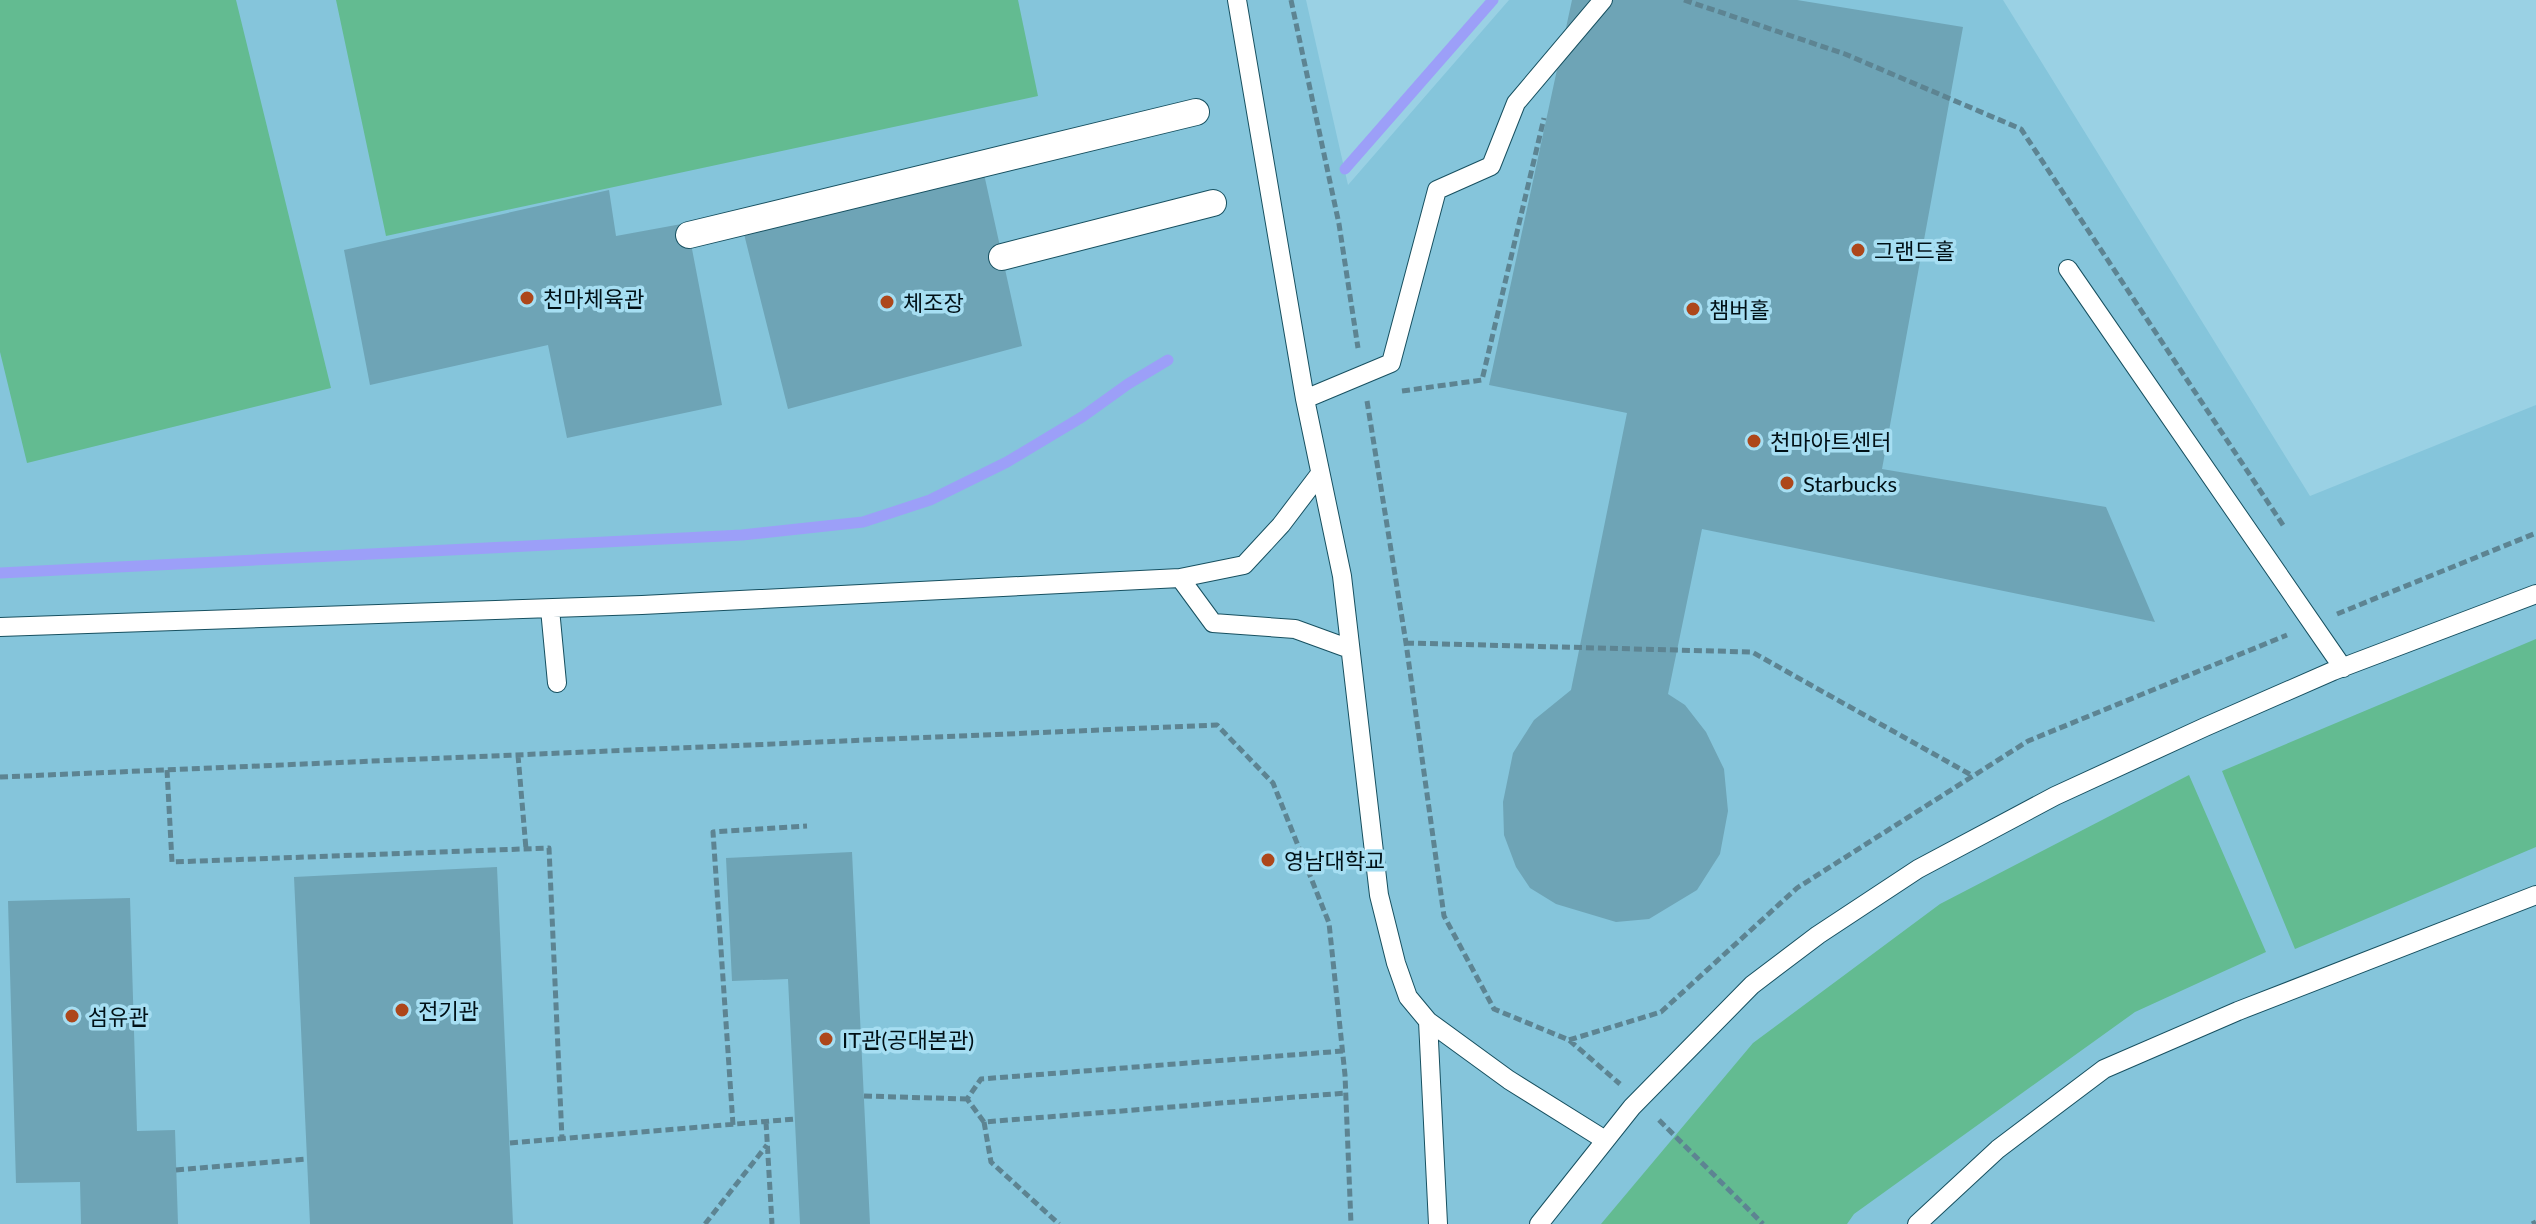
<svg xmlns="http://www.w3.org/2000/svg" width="2536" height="1224" font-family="Lato,'Noto Sans KR',sans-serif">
  <rect width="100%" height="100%" fill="#9ad1e4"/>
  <path fill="#85c5db" d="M0,0H1306L1348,185L1509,0H2003L2310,496L2536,405V1224H0Z"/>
  <path fill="#63bb91" d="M0,0H236L331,388L27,463L0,352Z
    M336,0H1018L1038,96L386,236Z
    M2536,639V847L2295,949L2222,771Z
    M2189,775L2266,952L2135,1012L1854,1214L1847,1224H1601L1753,1043L1940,904Z"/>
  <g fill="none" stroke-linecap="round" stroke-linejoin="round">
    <path stroke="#9c9ff8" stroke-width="11" d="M1345,169L1493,0
      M0,573L742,535L863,522L930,500L1007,462L1082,417L1128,384L1168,360"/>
  </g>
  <path fill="#6ea4b6" d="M1572,0H1797L1963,27L1882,469L2106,507L2155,622L1702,529L1668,694L1685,705L1706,732L1724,769L1728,811L1720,854L1697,890L1649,919L1616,922L1556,904L1530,888L1516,867L1504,835L1503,802L1513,753L1534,720L1571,690L1627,413L1489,385Z
    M984,174L1022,346L788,409L744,234Z
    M609,190L616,236L687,223L722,405L567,438L548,345L370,385L344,250Z
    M852,852L870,1224H800L788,979L732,981L726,858Z
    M497,867L513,1224H310L294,877Z
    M130,898L137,1131L175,1130L178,1224H81L80,1182L16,1183L8,901Z"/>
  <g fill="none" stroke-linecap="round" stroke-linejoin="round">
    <defs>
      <path id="service" d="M1237,0L1305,399L1342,576L1379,895L1396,963L1408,997L1428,1021L1509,1080L1605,1140
        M2068,269L2343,668
        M1305,399L1391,363L1437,190L1491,166L1516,103L1603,0
        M1180,578L1213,623L1295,629L1350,649
        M550,609L557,683
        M0,627L642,605L1180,578L1244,565L1281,525L1319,475
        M1428,1021L1438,1224
        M1539,1224L1632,1107L1752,985L1818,935L1918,869L2055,796L2205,727L2333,671L2536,594
        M1917,1224L1998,1149L2104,1069L2238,1011L2536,895"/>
      <path id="pedestrian" d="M689,235L1196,112
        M1002,257L1213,203"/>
    </defs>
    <use href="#service" stroke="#175060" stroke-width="20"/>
    <use href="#pedestrian" stroke="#175060" stroke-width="28"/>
    <path stroke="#5d8492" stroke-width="5" stroke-dasharray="8 4" stroke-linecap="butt" d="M1291,0L1339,224L1358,348
      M1684,0L1845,54L2021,129L2285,528
      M1402,391L1482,380L1544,118
      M1367,401L1406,643L1444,916L1494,1009L1569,1040L1620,1084
      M2337,614L2536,533
      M1406,643L1752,652L1973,776
      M518,755L526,849
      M167,770L172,862L549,848L562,1139
      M0,777L1217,725L1273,783L1329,923L1345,1075L1351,1224
      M1569,1040L1661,1012L1797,888L2028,741L2287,635
      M1343,1051L981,1079L967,1099L984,1122L1346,1093
      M864,1096L967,1099
      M1659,1120L1763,1224
      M766,1122L772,1224
      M984,1122L991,1162L1059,1224
      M733,1125L713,832L807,826
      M510,1143L795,1119
      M176,1170L307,1159
      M705,1224L767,1145
      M2532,1224L2536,1222"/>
    <use href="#service" stroke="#fff" stroke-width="18"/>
    <use href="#pedestrian" stroke="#fff" stroke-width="26"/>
  </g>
  <g fill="#ad471b" stroke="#a6def2" stroke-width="3">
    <circle cx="1858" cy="250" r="8"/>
    <circle cx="527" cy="298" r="8"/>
    <circle cx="887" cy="302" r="8"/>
    <circle cx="1693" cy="309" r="8"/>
    <circle cx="1754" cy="441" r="8"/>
    <circle cx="1787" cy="483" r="8"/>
    <circle cx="1268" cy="860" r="8"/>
    <circle cx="402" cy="1010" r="8"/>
    <circle cx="72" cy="1016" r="8"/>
    <circle cx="826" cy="1039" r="8"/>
  </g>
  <g text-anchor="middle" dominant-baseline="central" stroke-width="7" stroke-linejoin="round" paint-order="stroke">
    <g font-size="22" fill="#001016" stroke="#a6def2" text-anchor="start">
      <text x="1874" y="250">그랜드홀</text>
      <text x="543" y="298">천마체육관</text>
      <text x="903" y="302">체조장</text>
      <text x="1709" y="309">챔버홀</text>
      <text x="1770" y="441">천마아트센터</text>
      <text x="1803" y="483">Starbucks</text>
      <text x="1284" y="860">영남대학교</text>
      <text x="418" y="1010">전기관</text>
      <text x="88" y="1016">섬유관</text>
      <text x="842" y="1039">IT관(공대본관)</text>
    </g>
  </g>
</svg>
